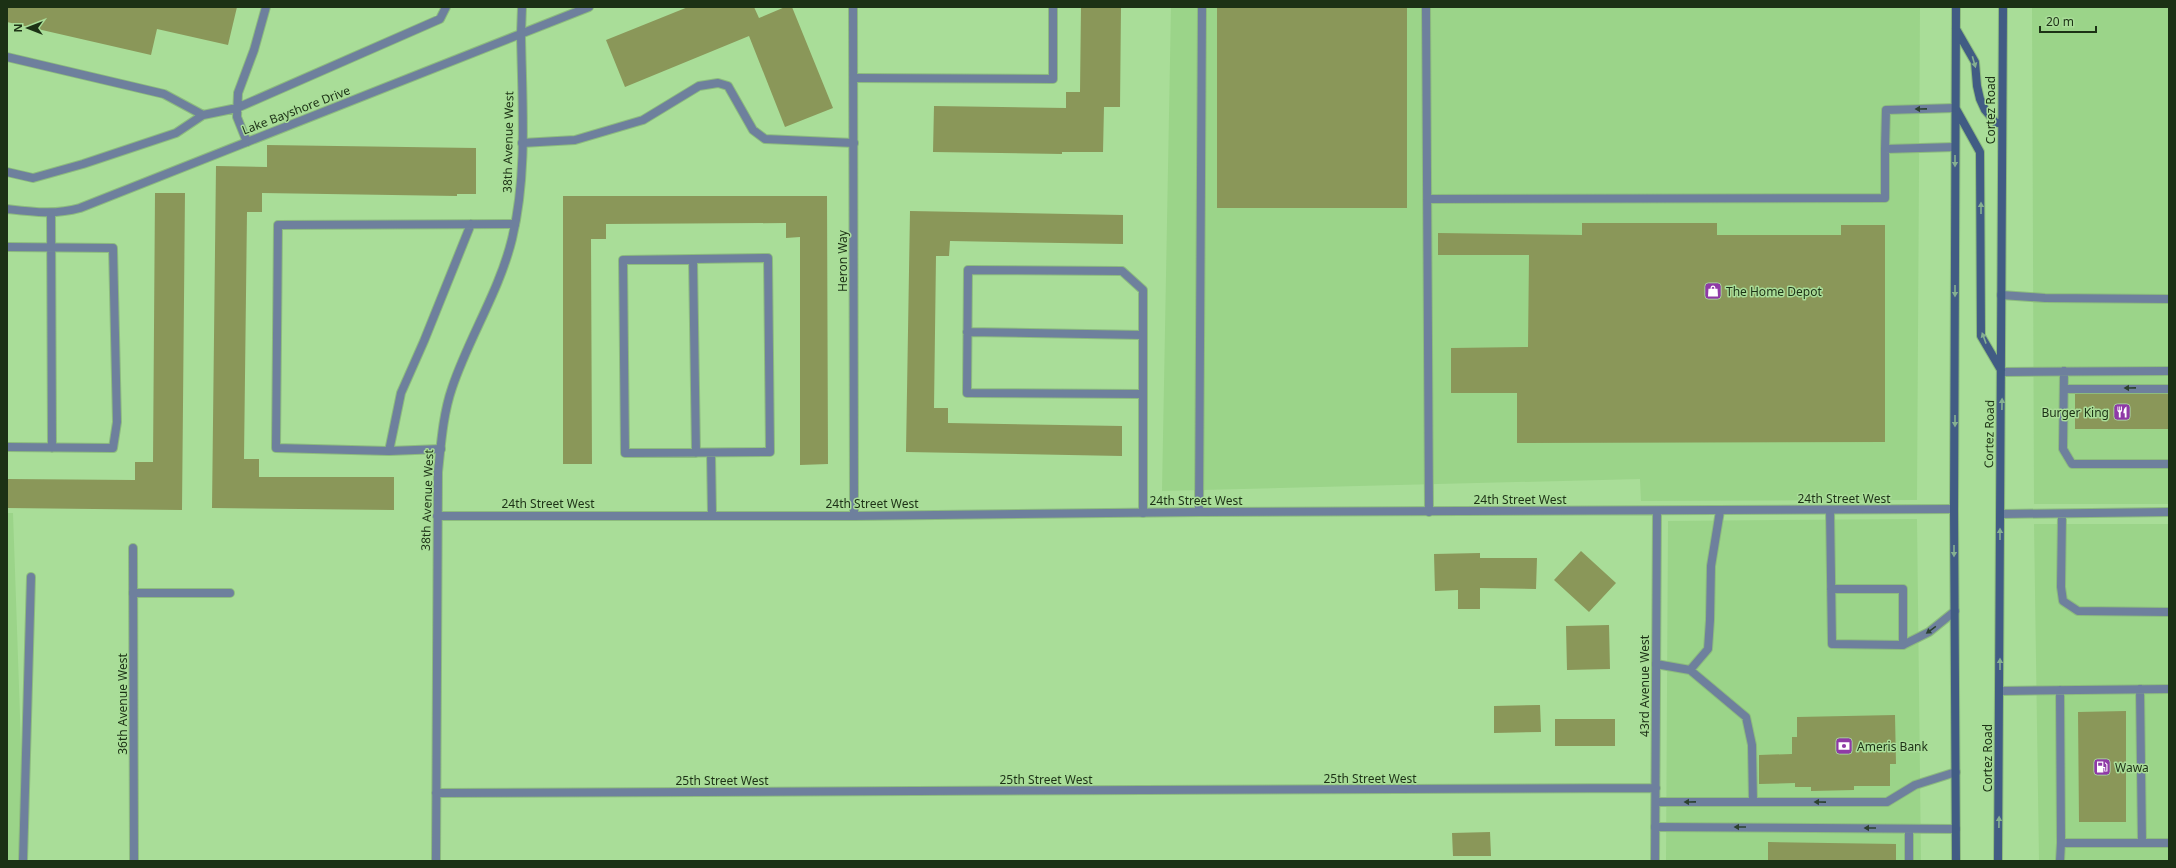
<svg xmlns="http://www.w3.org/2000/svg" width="2176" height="868" font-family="'Noto Sans',sans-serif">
  <rect width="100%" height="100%" fill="#a9dd98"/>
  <path fill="#9bd489" d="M1171,7H1920L1917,500L1641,501L1640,479L1162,491Z
    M2032,7H2169V504H2034Z
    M7,513H13L25,861H7Z
    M1917,519L1921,861H1666L1668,521Z
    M2034,524H2169V861H2039Z"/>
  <path fill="#8a9759" d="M7,7H237L228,45L157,29L151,55L7,22Z
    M688,7H754L759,18L785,7H792L833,108L785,127L749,36L625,87L606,40Z
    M1081,7H1121L1120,107H1104L1103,152H1062V154L933,152L934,106L1066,108V92H1080Z
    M1217,7H1407V208H1217Z
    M267,145L476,148V194H457V196L262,193V212H247L244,459H259V477H394V510L212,508L216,166L267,167Z
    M155,193H185L182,510L7,508V479L135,480V462H153Z
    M563,196H827L828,464L800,465V237L786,238V223L606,224V239H591L592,464H563Z
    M910,211L1123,215V244L950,241L949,256H936L934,408H948V423L1122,426V456L906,452Z
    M1582,223H1717V235H1841V225H1885V442L1517,443V393H1451V348L1528,347L1529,255H1438V233L1582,235Z
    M2075,394H2168V429H2075Z
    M1581,551L1616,583L1589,612L1554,580Z
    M1480,553V558H1537L1536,589L1480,588V609H1458V590L1435,591L1434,554Z
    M1609,625L1610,669L1567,670L1566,626Z
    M1540,705L1541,732L1494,733V706Z
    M2126,711V822H2079L2078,712Z
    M1895,715L1896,764H1890V786H1854V790L1811,791V787H1795V783L1759,784V755L1792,754V737H1797V717Z
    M1555,719H1615V746H1555Z
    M1490,832L1491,856H1453L1452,833Z
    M1768,842L1896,844V861H1768Z"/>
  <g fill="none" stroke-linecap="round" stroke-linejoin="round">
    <defs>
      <path id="lane" d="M1426,7L1429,512
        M521,34L522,7
        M7,57L164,94L203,115L237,108L440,19L446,7
        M854,78L1053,79V7
        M247,142L237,117L238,93L254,50L266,7
        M522,143L575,140L643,120L699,86L718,83L728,86L753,130L765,139L854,143
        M1885,149L1886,110L1955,108
        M7,172L33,178L83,164L176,133L203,115
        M1427,199L1885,198V149L1955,147
        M51,213L52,448
        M7,247L113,248L117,422L113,448L7,447
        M768,258L770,452L625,453L623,260Z
        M693,259L696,453
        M2001,295L2045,298L2169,299
        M967,332L1143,335
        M2064,371L2063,449L2072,464H2169
        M2002,372L2169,371
        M2064,389H2169
        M1142,394L967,393L968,270L1122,271L1143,290V513
        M441,449L389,451L276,448L278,225L515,224
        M389,451L401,393L424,341L471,224
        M711,453L712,515
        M1830,510L1832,644L1903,645L1929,632L1955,611
        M1199,512L1202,7
        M2001,514L2169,512
        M2062,514L2061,587L2063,601L2078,611L2169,612
        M1831,589H1903V645
        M133,593H230
        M1656,664L1690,670L1746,717L1752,745L1753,802
        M1690,670L1708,649L1710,620L1711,566L1720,511
        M2140,689L2142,843
        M2060,690L2061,843H2169
        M2000,691L2169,689
        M1656,802H1887L1915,785L1956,772
        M1655,827L1956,829
        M23,861L31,577
        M1909,861V829
        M2060,861L2061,843"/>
      <path id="street" d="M853,7L854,516
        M7,209C33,212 55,215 80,208L589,7
        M437,516H854L1199,512L1954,509
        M133,548L134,861
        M436,793L1656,788
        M436,861L438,472C441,444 443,414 452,388C469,337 499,292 512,239C528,173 522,102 521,34
        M1655,861L1657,511"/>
      <path id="secondary" d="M1956,7L1954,509L1956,861
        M1956,29L1975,62L1977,86L1980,99L1985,110L1996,123H2002
        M1956,109L1980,152L1981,336L2001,370
        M1998,861L2003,7"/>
    </defs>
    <use href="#lane" stroke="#8dbb7e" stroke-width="10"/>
    <use href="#street" stroke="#8dbb7e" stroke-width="10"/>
    <use href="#secondary" stroke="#8dbb7e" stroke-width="10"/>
    <use href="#lane" stroke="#6e809d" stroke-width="8"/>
    <use href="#street" stroke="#6e809d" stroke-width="8"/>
    <use href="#secondary" stroke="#415c84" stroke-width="8"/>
  </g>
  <defs><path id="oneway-solid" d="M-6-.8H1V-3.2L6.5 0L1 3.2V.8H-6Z"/></defs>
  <g fill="#85b091">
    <use href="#oneway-solid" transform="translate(1974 62) rotate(74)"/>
    <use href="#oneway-solid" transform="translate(1955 161) rotate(90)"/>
    <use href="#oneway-solid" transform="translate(1981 208) rotate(-90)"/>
    <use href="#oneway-solid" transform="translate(1955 291) rotate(90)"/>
    <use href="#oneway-solid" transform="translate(1984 338) rotate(-110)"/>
    <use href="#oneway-solid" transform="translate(2002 404) rotate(-89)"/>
    <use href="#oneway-solid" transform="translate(1955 421) rotate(90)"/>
    <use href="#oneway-solid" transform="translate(2000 534) rotate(-90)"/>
    <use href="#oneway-solid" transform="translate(1954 551) rotate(90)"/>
    <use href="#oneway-solid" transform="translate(2000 664) rotate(-90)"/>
    <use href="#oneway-solid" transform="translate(1999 822) rotate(-89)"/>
  </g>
  <g fill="#2c4130">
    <use href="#oneway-solid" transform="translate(1921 109) rotate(179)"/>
    <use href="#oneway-solid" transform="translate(2130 388) rotate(179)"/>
    <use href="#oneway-solid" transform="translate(1931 630) rotate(144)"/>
    <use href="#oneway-solid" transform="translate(1690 802) rotate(179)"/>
    <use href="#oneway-solid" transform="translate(1820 802) rotate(-179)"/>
    <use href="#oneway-solid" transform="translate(1740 827) rotate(-180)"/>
    <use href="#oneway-solid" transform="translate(1870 828) rotate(-180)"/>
  </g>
  <defs>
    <symbol id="shop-square" viewBox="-11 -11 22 22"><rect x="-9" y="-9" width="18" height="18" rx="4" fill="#8f3aa7" stroke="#a9dd98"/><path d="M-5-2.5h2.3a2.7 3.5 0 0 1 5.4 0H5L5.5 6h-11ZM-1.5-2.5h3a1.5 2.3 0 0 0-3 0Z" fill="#fff"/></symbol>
    <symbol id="restaurant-square" viewBox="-11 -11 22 22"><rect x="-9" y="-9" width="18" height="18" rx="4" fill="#8f3aa7" stroke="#a9dd98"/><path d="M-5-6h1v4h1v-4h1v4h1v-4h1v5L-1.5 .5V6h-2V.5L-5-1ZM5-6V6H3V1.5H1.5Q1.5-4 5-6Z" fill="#fff"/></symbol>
    <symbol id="bank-square" viewBox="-11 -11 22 22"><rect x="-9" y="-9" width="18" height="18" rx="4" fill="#8f3aa7" stroke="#a9dd98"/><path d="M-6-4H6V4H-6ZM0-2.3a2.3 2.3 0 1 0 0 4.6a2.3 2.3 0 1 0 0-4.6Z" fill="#fff"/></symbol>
    <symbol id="fuel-square" viewBox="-11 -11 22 22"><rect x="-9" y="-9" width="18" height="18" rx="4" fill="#8f3aa7" stroke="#a9dd98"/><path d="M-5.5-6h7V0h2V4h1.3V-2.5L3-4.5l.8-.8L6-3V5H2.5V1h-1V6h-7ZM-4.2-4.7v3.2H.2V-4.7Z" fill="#fff"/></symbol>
  </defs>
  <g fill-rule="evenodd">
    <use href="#shop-square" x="1703" y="281" width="20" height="20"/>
    <use href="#restaurant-square" x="2112" y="402" width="20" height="20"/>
    <use href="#bank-square" x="1834" y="736" width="20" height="20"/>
    <use href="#fuel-square" x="2092" y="757" width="20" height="20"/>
  </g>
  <g text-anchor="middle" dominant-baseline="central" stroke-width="3" stroke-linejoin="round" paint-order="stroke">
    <g font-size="12" fill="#1c3115" stroke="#a9dd98">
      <text transform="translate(296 110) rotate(-21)">Lake Bayshore Drive</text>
      <text transform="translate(1990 110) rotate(-90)">Cortez Road</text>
      <text transform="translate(508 142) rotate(-89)">38th Avenue West</text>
      <text transform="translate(842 261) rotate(-90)">Heron Way</text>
      <text transform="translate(1989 434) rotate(-89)">Cortez Road</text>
      <text x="1844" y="498">24th Street West</text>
      <text x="1520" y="499">24th Street West</text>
      <text transform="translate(427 500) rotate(-88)">38th Avenue West</text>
      <text x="1196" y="500">24th Street West</text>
      <text x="548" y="503">24th Street West</text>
      <text x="872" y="503">24th Street West</text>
      <text transform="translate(1644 686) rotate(-90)">43rd Avenue West</text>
      <text transform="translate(122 704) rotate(-90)">36th Avenue West</text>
      <text transform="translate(1987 758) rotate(-90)">Cortez Road</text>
      <text x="1370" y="778">25th Street West</text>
      <text x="1046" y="779">25th Street West</text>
      <text x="722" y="780">25th Street West</text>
    </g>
    <g font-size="12" fill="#1c3115" stroke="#a9dd98" text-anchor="start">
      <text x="1726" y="291">The Home Depot</text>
      <text x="2109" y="412" text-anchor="end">Burger King</text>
      <text x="1857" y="746">Ameris Bank</text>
      <text x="2115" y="767">Wawa</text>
    </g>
  </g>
  <rect width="2176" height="868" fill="none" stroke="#1c3115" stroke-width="16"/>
  <g transform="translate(28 28) rotate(270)" stroke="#a9dd98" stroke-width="3" paint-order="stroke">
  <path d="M0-3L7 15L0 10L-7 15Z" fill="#1c3115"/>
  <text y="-6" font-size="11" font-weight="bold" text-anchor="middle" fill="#1c3115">N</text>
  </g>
  <path d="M2040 26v6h56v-6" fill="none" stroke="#1c3115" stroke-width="2"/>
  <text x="2046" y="26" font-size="12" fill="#1c3115" stroke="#a9dd98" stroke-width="3" paint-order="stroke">20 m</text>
</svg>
